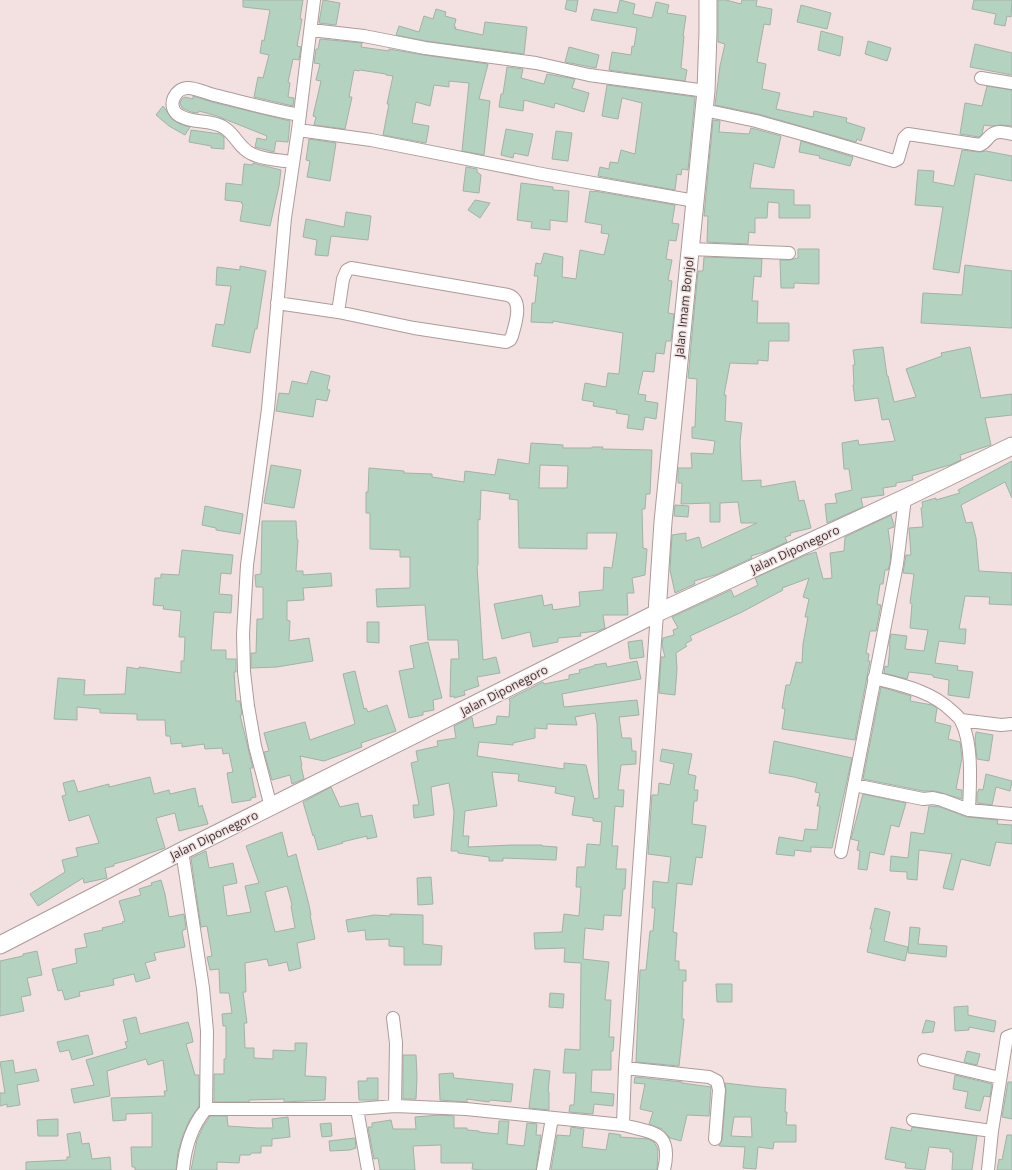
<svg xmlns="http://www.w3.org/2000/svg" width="1012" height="1170" font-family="'Open Sans',sans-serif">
  <rect width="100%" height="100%" fill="#f3e0e0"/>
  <path fill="#b4d2c0" stroke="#a2b2a8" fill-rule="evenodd" d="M243,0H303L300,19H302L297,46L301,47L299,60L293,59L288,82L290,83L288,97L294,98L293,106L254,97L258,77L263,78L269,55L260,53L262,40L264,41L270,10L243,7Z
    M323,0L340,3L336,25L319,23Z
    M567,0H578L576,12L565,9Z
    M620,0L635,4L633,14L652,18L656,2L669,5L667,13L686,16L683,36H684L681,68L687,70L685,81L609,70L612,52L631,55L632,46L634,47L637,28L591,20L594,9L617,13Z
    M718,0H726L741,4L742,0H757L756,6L772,9L770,25L764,24L757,62L766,64L762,89L780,93L776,109L813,117L814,111L847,118L846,122L865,128L861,141L857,139L856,142L758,114L715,105L720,66L725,44L718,42Z
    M974,0H1012L1011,17L1007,16L1005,26L994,24L996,14L972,9Z
    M801,5L831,13L827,29L797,22Z
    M436,9L446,12L445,16L456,19L454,27H456L455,29L483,35L485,22L527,27L524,54L426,41L396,35L399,26L419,32L424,16L433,19Z
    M821,31L843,37L840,56L818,50Z
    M320,39L362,43L361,47L389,51V49L424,55L488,64L479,99L490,101L484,155L462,151L469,83L449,81V87L434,85L430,106L416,102L412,123L429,126L426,143L383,135L389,104H387L393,76L386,75V74L360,70L359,71L354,70L349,97H352L345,129L314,125L316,117L313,116L321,81L316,80L320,64L314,63L316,49H318Z
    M868,41L891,48L887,61L865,54Z
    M975,44L1012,53V75L970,67Z
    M569,47L599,55L596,68L565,62Z
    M507,67L523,69L521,78L544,84L547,74L575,79L572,88L589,93L584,112L555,103L554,108L524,100L523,111L499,107L501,94H503Z
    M607,85L695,97L688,170L682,169L681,175L677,174L675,190L598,176L600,167L609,169L610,162L618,163L621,150L635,154L642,103L622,98L618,119L602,116Z
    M987,86L1012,90V126L1001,125L991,126L984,125L982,134L979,137L960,134L965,103L982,106Z
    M193,96L212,102L290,121L288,142L276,141L274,152L255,147L257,138L266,140L267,136L217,116L199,111L198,113L191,112L182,108L180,103L182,99L185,97L193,99Z
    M163,106L173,120L180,124L190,127L185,135L169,126L156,115Z
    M713,120L720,121L719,132L749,134L751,128L781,136L774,168L754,163L750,188L794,190V205H810V218H779V203L768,202L767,218H755V233L749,232L748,244L707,242L708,216H704Z
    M506,129L533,134L528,156L514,153L513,158L501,155Z
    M191,130L220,134L224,137V149L211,148V146L189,142Z
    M556,131L572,133L568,161L552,159Z
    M309,139L336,143L330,181L307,177L310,161L306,160Z
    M801,141L853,157L850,166L819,158L820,156L799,152Z
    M962,150L979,152L986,151L1012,156V181L975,174L959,273L933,269L943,207L915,205L918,170L934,171L933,182L954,186Z
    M253,163L281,170L279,186L270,226L240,221L243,204L241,203L242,202L225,200L226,183L242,185L244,164L253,165Z
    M466,167L477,169V172L481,175L479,193L463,191Z
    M521,183L553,187V190L569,191L567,222L550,220V230L531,228L532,222L517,220Z
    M590,191L594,192V191L675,205L672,223L679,224L676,241L669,240L666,259L672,260L668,280L672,281L668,313L674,314L671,341H666L664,354L656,353L654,372L643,371L638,394L646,395L645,401L658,403L656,419L645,417L643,430L627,428L629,415L616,413L617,410L593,406L594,402L582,400L585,383L606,387L608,373L619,374L623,333L553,321V323L531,322L532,303H535L538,276H534L536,263L541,264L544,253L563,257L562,277L576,279L580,250L604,255L609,234L601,233L602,225L585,222Z
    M475,200L490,203L480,218L468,210Z
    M346,212L371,216L368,240L331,236L328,256L315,255L317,240L303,237L306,219L344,227Z
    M798,249H819V284L794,283V288H781L780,260H789L798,258Z
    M704,257L762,259L761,277L754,276L752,301H758L757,323H789V341H769L768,361L758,360V364L730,363L724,395H726L725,421L742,423L740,442L742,481L761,480V487L795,481L799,501L804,500L811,528L790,533L791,535L785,537L787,542L764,552L751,556L752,558L715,575L694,581L695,584L675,593L670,570L672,535L686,533V541L699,537L702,548L757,523H741L738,502L720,503V522H710V503L681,504L682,483H678V468H692L691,453L713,454L715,441L692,438V427H695L697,379L688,378L698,271H703Z
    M965,265L1012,271V328L921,323L923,293L962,295Z
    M240,266L266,271L257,329H255L250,353L212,346L216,324L224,325L231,286L216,285L217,267L240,270Z
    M883,347L887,376H888L894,402L916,397L906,369L942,356L941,353L970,347L981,398L1012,394V415L985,418L991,445L960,455L961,460L950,465L912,476L913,480L896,483V486L883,488L884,495L861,498L863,507L827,523L825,504L837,503L835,494L852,490L849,469H844L842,443L858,440L859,445L895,441L889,419L882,420L878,398L855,401L853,385H854L853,365H855L853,350Z
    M311,371L330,376L327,389L330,390L327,401L316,399L313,417L276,411L279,393L289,394L292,381L307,384Z
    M531,443L563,445V448H592V447H603L602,449L652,450L650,494H646L645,509H642L643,548L647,549L645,575L632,578L634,593H627L628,615H603L605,628L598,631L580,633L581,636L558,638V642L533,647L530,632L502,639L494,604L542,595L544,606L552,604L553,610L580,606L579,592L603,590L604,567L612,568L617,533H587V549L519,548L518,500L509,499L510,494L481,490L480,520L478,519V565L477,566L483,660L496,657L500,673L477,677L479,686L464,691L465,695L454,698V696L450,697L451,659H459L458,640H428L425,605L377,607L376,589L410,588V557H400V550L370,549V513H366V492H368L369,468L404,471V473L432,474V477L464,482L465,471L495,475L498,459L529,464ZM540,465L568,466L567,488H539Z
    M1012,461V498L1005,482L961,505L966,523L972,522L976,538L979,571L1012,573V605L989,604L990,597L965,596L959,629H966L965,644L939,641L935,663L958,666L957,670L973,672L969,698L948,695L949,680L933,677V675L909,672L907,679L884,673L885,666L888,667L890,646H889L891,634L907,636L905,649L924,651L928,630L910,628L912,604L910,603L914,574L903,573L906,555H911L909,528L923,527L921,508L923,507L922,502L936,498V500L960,493L958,490Z
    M271,465L301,470L294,508L264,503Z
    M675,505L689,506L688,517L674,516Z
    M205,506L243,514L240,534L216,530V528L202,525Z
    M891,515L894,525V527L888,529L891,551L890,563L888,570H885L883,584H880L877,604L881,605L876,631H870L866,653L869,654L868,661H870L855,740L782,729L785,709L782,708L786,685H790L796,662L802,663L803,644L808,617H805L809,599L803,597L809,578L782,588L783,590L742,612L690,636L692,640L685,644L687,646L676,653L677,669L675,695L659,693L661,657H665L662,645L663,638L674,635L673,630L678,628L672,617L731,590L734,597L758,585L755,578L806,555L816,552L823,579L832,578L830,553L844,551L845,537Z
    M262,521H296L297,540H298L296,571H303V575L331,573L332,586L303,588L304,600L287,601V620L290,621L289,641L309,638L313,661L277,667L251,668V653H256L257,619H263V587H256L255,575L261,574Z
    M182,550L233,555L231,574L221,573L219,594L232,595L231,613L214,612L211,650H226V659H236V672H234L236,701H240L242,715H240L253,768H250L256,797L251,798V800L232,803L227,773L233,772L229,753L223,754L222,748L205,749L204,744L182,747V743L171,744L170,736H166L165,720H137V714L100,713V709L77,707V720L54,719L58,678L85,680L84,695L125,694L127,667L139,669V667L181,673V661H184L185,637H179L181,611L163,609L164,606L153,605L155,578H161V574L179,575Z
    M367,622H379V643L367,642Z
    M642,640L644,657L630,659L628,642Z
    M428,642L442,698L433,700L434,710L423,712V715L409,718L399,671L414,668L410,646Z
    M637,661L641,679L562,694L564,707L637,700L639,715L619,717L622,738H631L632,751H636V764L621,765L618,790H624L623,807L615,806L612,846H618L616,869H626L625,889H623L621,916L604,915L603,930L585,928L583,959L609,962L605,1000H611L609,1037H614L613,1051H611V1070H592L591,1092L614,1094L613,1106L594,1104L593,1114L569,1112L570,1105H574L576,1073H563L565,1049L580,1050L581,963L564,962L565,948L535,949L534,933L562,932L564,914L579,916L581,887H576L577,867H585L587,844L600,845L602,822L593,821V818L572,815L575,797L555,793L556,787L518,781L519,774L492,772L497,806L465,811L463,836H469L468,847L512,845H542V846L557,847L556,860L503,858V861H489V857L458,853V851H451L454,812L449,783L431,787L434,815L414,818L413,805H419L411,763L418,761L416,751L438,746L437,741L456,738L454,726L472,717L474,728L496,724L497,716L509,717L510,702L509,699L543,682L544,684L569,679V675L580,673L579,670L594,666V665L606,663L607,667ZM595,713L597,723L599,798L594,799L586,765L564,763V769L477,756L479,742L513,745V743L535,738V728L547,729V724L577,725L575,717Z
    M355,671L364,709L366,708L368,712L387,705L396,731L361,743L362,747L324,761L300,756L302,765L301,766L304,779L292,784L290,775L272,780L264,752L269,751L264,733L305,722L310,740L355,724L343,674Z
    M881,687L911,696L910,701L932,705L937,708L935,722L951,726L948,739L960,742L962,758L956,789L962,790V799L935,791H923L863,779Z
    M976,732L993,735L989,761L977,759L975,740Z
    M774,741L852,758L832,848L811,847V852L795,850L794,856L776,854L779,837L803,841L805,829L817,830L820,806H817L820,793L815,792L817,783L794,777L769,773Z
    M662,749L692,754L688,774L696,776L694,790H698L697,801H694L692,824L706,826L702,858L696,857L692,885L677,883L673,932L677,933L675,961H679V970H686V981H683L682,1019H684L679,1066L636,1062L640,970H646L650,931H653L655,908H652L653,881L668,883L671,857L648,854L652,795H658L659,783L670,785L674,764L660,761Z
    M986,774L1012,781L1010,791L996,787L992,805L977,803V792H978L979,789L983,790Z
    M150,777L154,794L169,790L170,794L195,788L199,807L202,805L208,824L179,831L175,813L156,818L165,848L132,859L114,864V866L105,868L107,878L84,883L83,878L38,906L30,894L65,872L62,860L78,856L76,848L99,843L89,815L69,821L62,796L66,795L63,783L74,780L78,792L109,784V787Z
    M331,787L340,807L358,803L361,817L372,815L377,837L367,839V836L342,842L343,843L318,850L314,835L313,836L303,802Z
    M863,794L906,803L899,827L891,825L884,855L870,852L867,870L858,869L860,851L857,850L859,841L851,839Z
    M929,806L940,807L967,817L998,820L997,824L1012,825V844L996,842L990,866L961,859L953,890L943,888L952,854L919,850L917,880L907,879V872L890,871L891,856L908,858L911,832L924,834Z
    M282,832L288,857L296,854L309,905L311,915H310L315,939L297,943L301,968L289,971L287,962L269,966L267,959L245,963L246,992H243L247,1023H244L245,1048H254V1058L273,1059V1050L295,1051V1043H307L305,1076L326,1077L325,1100L284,1102V1099L249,1100V1102H214V1074H224V1059H226V1026H223L222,1014L232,1013L229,993H220L219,969L210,970L207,957L212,956L207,926L201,927L191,858L206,851L209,868L233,863L237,883L223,886L227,916L251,912L245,886L259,883L246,846ZM287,886L292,905L291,906L295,928L275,932L265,892Z
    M431,877L433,904L418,905L417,878Z
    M161,880L165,894L169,917L184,914L186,929L183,930V931L182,932L185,947L154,953L156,960L145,963L150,978L136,982L134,974L113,979L114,985L79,992L80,996L65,1000L62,990L58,991L52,969L77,963L75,949L87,947L84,934L103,930L102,928L123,923L122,922L125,921L119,901L141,895L139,889L152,885L151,883Z
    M875,908L890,912L884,941L908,947L905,961L867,952L872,929H870Z
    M390,914L423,915V944L442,946L441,965H404V947L389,946V939L366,940L365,930L348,932L346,920L374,915L390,916Z
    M910,927L920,928L918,944L947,946L946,957L908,953Z
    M37,951L42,975L27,978L31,995L21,997L24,1011L0,1016V961L23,956V954Z
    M716,984H732V1002H717Z
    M550,993L564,994L563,1008L549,1007Z
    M968,1006V1015L996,1021L994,1032L969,1027V1030L955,1031L954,1007Z
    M136,1017L140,1034L188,1022L191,1032L193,1042L186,1044L195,1075H199V1106L190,1119L183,1135L178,1152L176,1170H135V1167H132L131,1147H152V1113L126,1114V1120L113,1121L111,1098L165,1096L164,1091H167L163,1060L148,1065L146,1059L107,1071L110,1096L74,1103L71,1089L94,1085L86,1060L127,1048L125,1042L128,1041L123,1020Z
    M926,1020L935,1022L933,1032L922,1033Z
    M88,1035L93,1054L72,1060L69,1050L60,1052L57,1042Z
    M967,1051L980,1054L977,1065L964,1062Z
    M403,1055H416L417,1077L416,1099H403Z
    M13,1060L15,1073L36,1069L39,1081L17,1085L20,1105L7,1107V1104L0,1106V1093H5L0,1062Z
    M534,1069L550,1071L548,1092H549V1110L529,1108Z
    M453,1073L454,1078L513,1084L511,1102L490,1100L489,1102L467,1099V1102L440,1100L439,1074Z
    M955,1075L992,1084L990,1097L984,1096L980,1111L965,1108L968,1092L953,1089Z
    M635,1077L682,1082V1083L711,1087L709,1116L687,1115L681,1141L670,1138L662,1129L649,1124L653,1112L640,1109L645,1084L634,1083Z
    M367,1078H378V1100H359L358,1081H367Z
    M1008,1082H1012V1119L1002,1117Z
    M725,1083L759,1087L786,1089L785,1112H787L786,1125H796V1142H774L773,1149L758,1147L756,1169L743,1168L745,1147L719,1146L722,1140L726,1091ZM734,1117H751L752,1137L731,1136Z
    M440,1115L454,1116V1128H467V1130L479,1131V1132L498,1134L499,1121H509L507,1144L524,1146L527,1123L537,1124L536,1135H541L536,1170H481L472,1169L473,1163H441V1145L413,1146L415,1170H380L378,1158L374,1159L368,1127H372V1123L391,1120L393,1129H416L415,1117Z
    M210,1116H227L228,1126L257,1128H273L272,1119L288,1117L290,1137L272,1139V1146H261V1153H251L250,1155H240L239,1163L217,1162V1170H191L197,1140L203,1127Z
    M58,1119V1136H38L37,1120Z
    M331,1123L332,1136L322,1137L320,1124Z
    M571,1127L584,1129L582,1147L606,1150L609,1133L621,1135L620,1137L649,1139L654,1142L658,1149L657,1170H551L557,1135L570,1136Z
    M891,1127L911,1131L912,1127L977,1136L972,1170H952L953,1152H950V1149L929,1147L925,1170L905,1168L906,1163L885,1159Z
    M80,1132L82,1144L89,1143L92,1159L110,1157L111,1170H26V1162L67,1160V1157H70L67,1134Z
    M1007,1135H1012V1170H997L999,1159L1002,1160Z
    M355,1138L356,1148L350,1150L330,1151L329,1141Z"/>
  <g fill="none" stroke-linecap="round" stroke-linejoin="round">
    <defs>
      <path id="minor" d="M311,30L364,36L425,48L536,63L589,75L706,91
        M981,78L1012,83
        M704,110L756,121L806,135L894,161L898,159L904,138L908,134L980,145C985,143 986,140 990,136C996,130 1004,132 1012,134
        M298,130L371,140L542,174L695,201
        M293,162C280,160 264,160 252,154C240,149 236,136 226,129C213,118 191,125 177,114C167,105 175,88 188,88C196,88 206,93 214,95C243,102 271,110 300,115
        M690,249L789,253
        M277,303L338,312L414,328L506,342L510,340L512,336C515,325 524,300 508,295L351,268L347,270L343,279L338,312
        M874,678C902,685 932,691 953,712C956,715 960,718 961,721C973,743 970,785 969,810
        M961,720L1001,725L1012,724
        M854,785L923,799L933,798L942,800L969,810L1012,814
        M271,807L255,746L248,706L244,672L243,634L247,565L268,409L285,218L298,130L314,0
        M182,851L203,988L207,1031L206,1109H357L395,1106L466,1109L623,1125L625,1068L657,613
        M841,852L897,564L905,498
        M393,1018L396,1043L395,1106
        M924,1060L1000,1078
        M625,1068L709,1077L717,1081L719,1090L715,1139
        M357,1109L368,1170
        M913,1120L992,1131
        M623,1125C653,1133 673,1131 664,1170
        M183,1170C185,1147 191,1127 206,1109
        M543,1170L552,1118
        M988,1170L992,1131L1007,1037L1012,1035"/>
      <path id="secondary" d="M657,613L663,522L706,91L708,32V0
        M0,945L182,851L657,613L905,498L1012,446"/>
    </defs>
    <use href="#minor" stroke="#ad9b9b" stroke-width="14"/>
    <use href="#secondary" stroke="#ad9b9b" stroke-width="19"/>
    <use href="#minor" stroke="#fff" stroke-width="12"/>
    <use href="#secondary" stroke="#fff" stroke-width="17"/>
  </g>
  <g text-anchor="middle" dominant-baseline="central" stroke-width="3" stroke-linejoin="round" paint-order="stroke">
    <g font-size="12" fill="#3a3333" stroke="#f3e0e0">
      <text transform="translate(684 307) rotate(-84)">Jalan Imam Bonjol</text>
      <text transform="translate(795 549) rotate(-25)">Jalan Diponegoro</text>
      <text transform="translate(504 690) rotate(-27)">Jalan Diponegoro</text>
      <text transform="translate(214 835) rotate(-26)">Jalan Diponegoro</text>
    </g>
  </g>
</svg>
